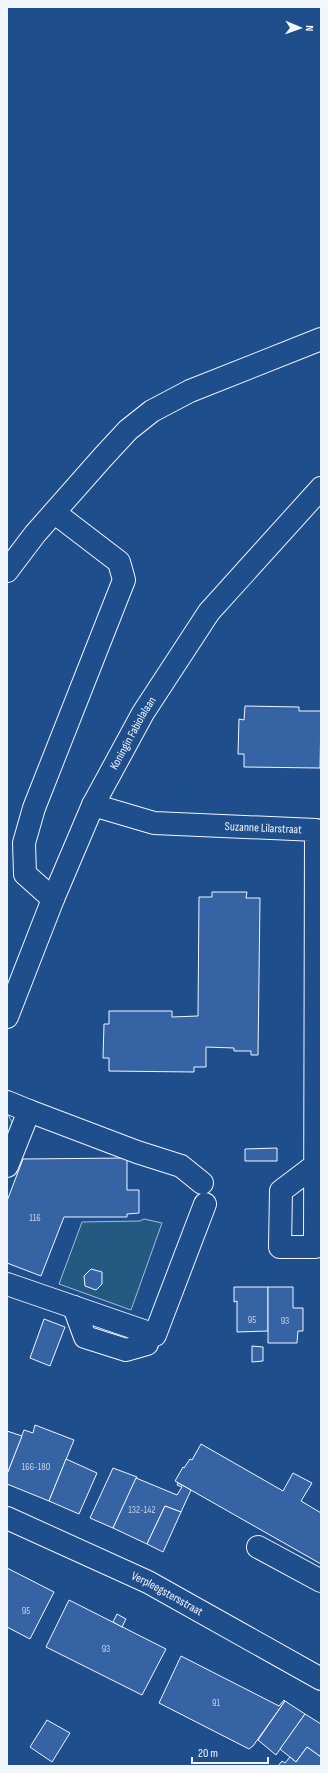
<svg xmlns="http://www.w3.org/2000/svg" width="328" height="1773" font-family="'Sofia Sans Condensed',sans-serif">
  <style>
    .green { fill: #245a82; stroke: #a8bbd7 }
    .building { fill: #3563a3; stroke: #f2f6ff }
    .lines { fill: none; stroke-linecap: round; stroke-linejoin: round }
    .minor-casing { stroke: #f2f6ff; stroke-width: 24 }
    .minor { stroke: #1f4e8c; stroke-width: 22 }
    .labels { text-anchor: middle; stroke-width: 3; stroke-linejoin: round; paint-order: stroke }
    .number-label { font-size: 10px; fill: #c3d1e8 }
    .street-label { font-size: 12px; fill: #f2f6ff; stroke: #1f4e8c }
  </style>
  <rect width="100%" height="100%" fill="#1f4e8c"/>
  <g class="green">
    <path d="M 7,1113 L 13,1124 L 7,1139 Z"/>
    <path d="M 144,1219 L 162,1223 L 131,1310 L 59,1284 L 82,1222 L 140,1221 Z"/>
  </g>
  <g class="building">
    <path d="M 245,706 L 299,707 L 299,711 L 321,711 L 320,768 L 244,767 L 244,754 L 238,754 L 239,719 L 244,720 Z"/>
    <path d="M 212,892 L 247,892 L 246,898 L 260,898 L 258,1055 L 251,1055 L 251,1051 L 234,1051 L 234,1048 L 206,1047 L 206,1067 L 194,1067 L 194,1072 L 109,1071 L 109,1058 L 103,1058 L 104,1024 L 109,1024 L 109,1011 L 172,1011 L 172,1017 L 198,1016 L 199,897 L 212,897 Z"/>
    <path d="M 277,1148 L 277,1161 L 245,1161 L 245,1149 Z"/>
    <path d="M 127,1158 L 127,1190 L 139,1190 L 139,1213 L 127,1214 L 127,1217 L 64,1217 L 41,1276 L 7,1263 L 7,1201 L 23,1159 Z"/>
    <path d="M 91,1269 L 102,1272 L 102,1284 L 96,1290 L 85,1286 L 84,1276 Z"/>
    <path d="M 234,1287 L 268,1287 L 268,1331 L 237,1332 L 237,1301 L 234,1302 Z"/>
    <path d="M 268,1287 L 293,1287 L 293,1308 L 303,1308 L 303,1331 L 298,1331 L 297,1343 L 268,1343 Z"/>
    <path d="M 44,1319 L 65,1327 L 50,1366 L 30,1358 Z"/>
    <path d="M 252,1346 L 263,1347 L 263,1361 L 252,1362 Z"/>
    <path d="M 35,1425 L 74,1440 L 49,1501 L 7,1484 L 7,1474 L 24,1430 L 33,1433 Z"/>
    <path d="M 7,1431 L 22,1436 L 7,1474 Z"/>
    <path d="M 201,1444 L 283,1491 L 293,1473 L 312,1483 L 301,1501 L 321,1513 L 321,1564 L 175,1481 L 183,1467 L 184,1468 L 190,1459 L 192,1460 Z"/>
    <path d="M 66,1459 L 97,1473 L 79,1514 L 49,1501 Z"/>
    <path d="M 113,1468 L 137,1477 L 113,1528 L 90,1518 Z"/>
    <path d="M 136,1478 L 177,1495 L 182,1487 L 177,1485 L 178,1483 L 191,1490 L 181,1512 L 165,1506 L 147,1544 L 113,1528 Z"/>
    <path d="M 165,1506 L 181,1512 L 163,1552 L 147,1544 Z"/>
    <path d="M 7,1568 L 54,1592 L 30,1639 L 7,1627 Z"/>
    <path d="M 69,1600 L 166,1649 L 142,1695 L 46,1647 Z"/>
    <path d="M 117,1614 L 126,1619 L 122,1627 L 113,1622 Z"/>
    <path d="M 181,1656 L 279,1706 L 284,1700 L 285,1701 L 253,1746 L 249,1749 L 159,1703 Z"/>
    <path d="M 285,1701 L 305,1714 L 276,1755 L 258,1740 Z"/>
    <path d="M 305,1714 L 321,1724 L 321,1757 L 307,1747 L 296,1762 L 280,1749 Z"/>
    <path d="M 47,1720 L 70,1733 L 52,1762 L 30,1747 Z"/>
    <path d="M 307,1747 L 321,1757 L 321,1766 L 278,1766 L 282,1761 L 285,1763 L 290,1757 L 296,1762 Z"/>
  </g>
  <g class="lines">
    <g class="minor-casing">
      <g id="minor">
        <path d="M 7,571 L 35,534 L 103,457 L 128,430 L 152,411 L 190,391 L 321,339"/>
        <path id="s1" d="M 93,805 L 154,823 L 316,830 L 315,1247 L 280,1247 L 281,1191 L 314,1166"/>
        <path d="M 53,899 L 25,874 L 24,843 L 34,808 L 124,580 L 119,562 L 55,513"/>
        <path id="s2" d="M 7,1017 L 53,899 L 93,805 L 143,713 L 209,612 L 321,488"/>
        <path d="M 7,1102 L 29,1111 L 7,1166"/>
        <path d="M 29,1111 L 137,1152 L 181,1166 L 202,1183"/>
        <path d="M 7,1284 L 155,1335 L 205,1204"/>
        <path d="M 74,1307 L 85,1337 L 126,1350 L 147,1344"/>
        <path id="s3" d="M 7,1518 L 148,1582 L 321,1679"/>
        <path d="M 258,1547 L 321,1581"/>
      </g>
    </g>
    <use href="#minor" class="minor"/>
  </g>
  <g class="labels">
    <g class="number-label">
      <text x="35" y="1221">116</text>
      <text x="252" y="1323">95</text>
      <text x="285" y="1324">93</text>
      <text x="36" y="1470">166-180</text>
      <text x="142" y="1513">132-142</text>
      <text x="26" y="1614">95</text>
      <text x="106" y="1652">93</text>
      <text x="216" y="1706">91</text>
    </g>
    <g class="street-label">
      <text dy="4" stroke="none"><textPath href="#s2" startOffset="311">Koningin Fabiolalaan</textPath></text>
      <text dy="4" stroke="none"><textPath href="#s1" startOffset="173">Suzanne Lilarstraat</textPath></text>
      <text dy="4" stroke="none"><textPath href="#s3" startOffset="177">Verpleegstersstraat</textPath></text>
    </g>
  </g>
  <rect width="328" height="1773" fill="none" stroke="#f2f6ff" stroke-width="16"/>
  <g transform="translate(300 28) rotate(92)" stroke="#1f4e8c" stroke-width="3" paint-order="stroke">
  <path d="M0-3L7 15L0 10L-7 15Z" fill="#f2f6ff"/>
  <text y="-6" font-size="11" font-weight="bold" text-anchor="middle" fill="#f2f6ff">N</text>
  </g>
  <path d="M192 1757v6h76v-6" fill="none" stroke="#f2f6ff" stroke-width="2"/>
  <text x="198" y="1757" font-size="12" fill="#f2f6ff" stroke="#1f4e8c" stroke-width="3" paint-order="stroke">20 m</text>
</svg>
